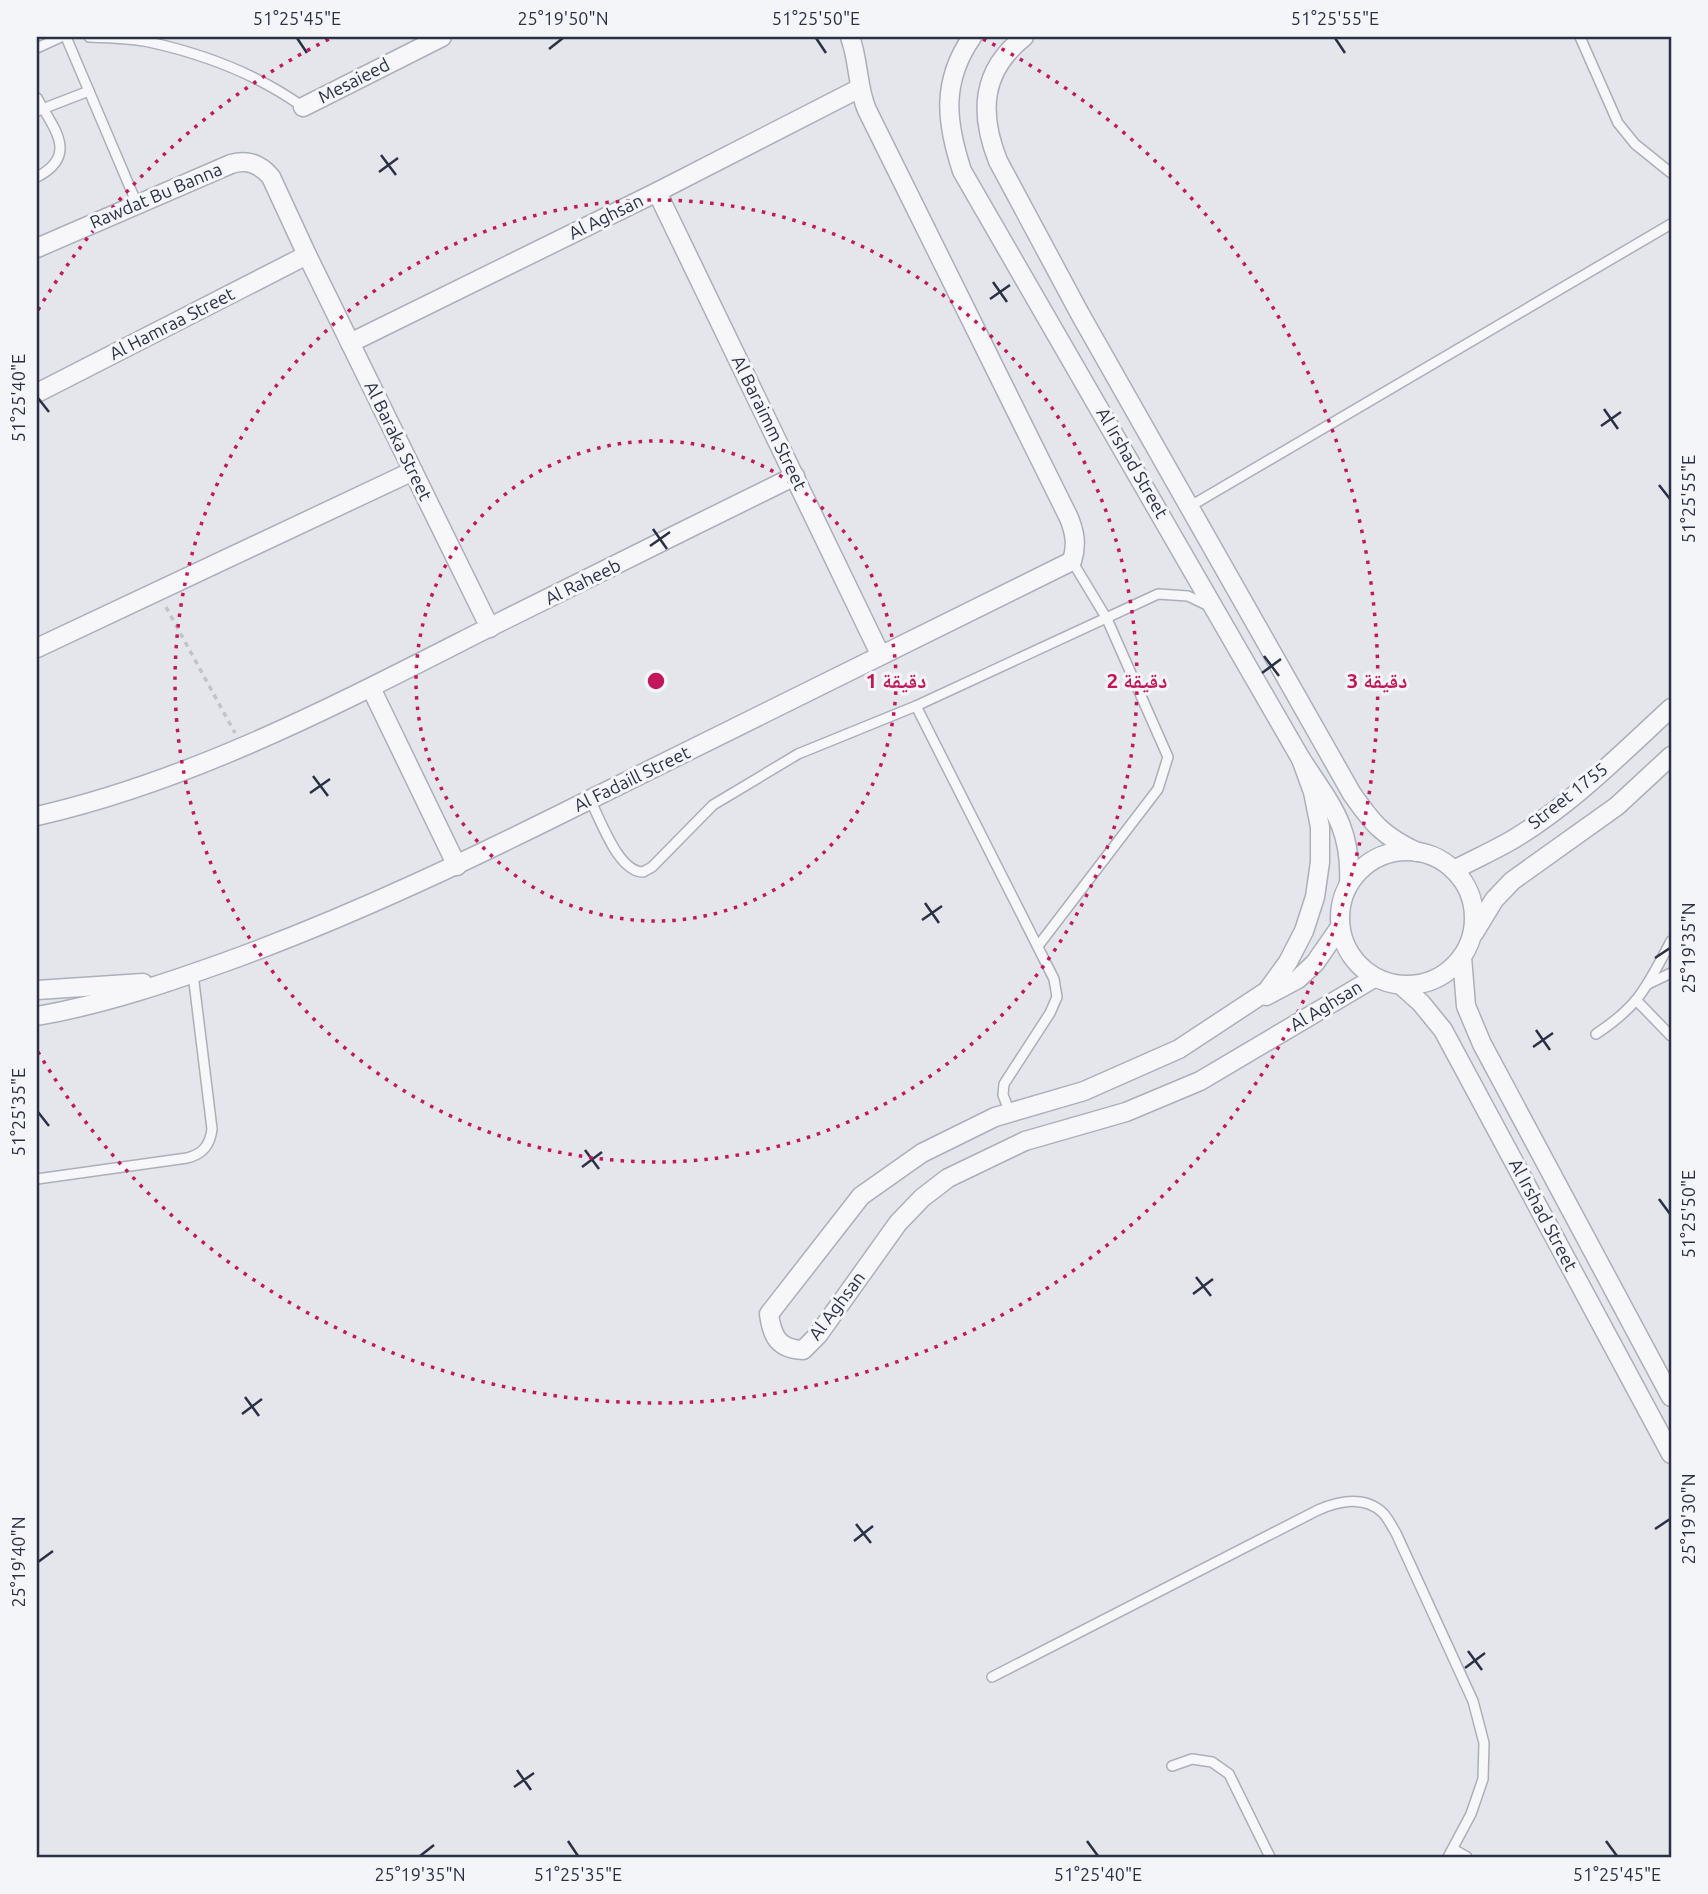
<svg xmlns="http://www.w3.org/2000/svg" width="1708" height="1894" font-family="Ubuntu,'Noto Naskh Arabic',sans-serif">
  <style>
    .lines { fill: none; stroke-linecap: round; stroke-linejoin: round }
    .service-casing { stroke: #acafba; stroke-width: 12 }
    .minor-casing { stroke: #acafba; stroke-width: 21 }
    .path { stroke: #c2c3cb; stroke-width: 3.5; stroke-dasharray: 5 5; stroke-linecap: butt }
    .service { stroke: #f7f7fa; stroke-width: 9 }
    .minor { stroke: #f7f7fa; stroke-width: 18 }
    .ticks { fill: none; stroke: #2b3045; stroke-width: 2.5 }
    .ring { fill: none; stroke: #c2185b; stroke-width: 3.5; stroke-dasharray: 3.5 7 }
    .labels { text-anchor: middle; stroke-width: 6; stroke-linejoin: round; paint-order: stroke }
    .street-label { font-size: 18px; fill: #2b3045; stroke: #f4f5f9 }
    .centre { fill: #c2185b; stroke: #f4f5f9; stroke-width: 3.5 }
    .ring-label { font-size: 21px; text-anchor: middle; font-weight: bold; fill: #c2185b; stroke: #f4f5f9; stroke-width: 6; stroke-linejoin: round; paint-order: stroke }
    .neatline { fill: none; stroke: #2b3045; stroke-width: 2.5 }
    .ticks-label { font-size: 18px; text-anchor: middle; fill: #2b3045 }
  </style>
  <rect width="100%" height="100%" fill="#e4e6ec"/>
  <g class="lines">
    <g class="service-casing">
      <g id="service">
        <path d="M 66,37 L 137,204"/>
        <path d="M 89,37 C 109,38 130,38 149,42 C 204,54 257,74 303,107"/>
        <path d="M 1580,37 L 1618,123 L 1635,144 L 1671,173"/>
        <path d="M 37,48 L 61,37"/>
        <path d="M 37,98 C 54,129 79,155 37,177"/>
        <path d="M 37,111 L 89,91"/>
        <path d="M 1189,507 L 1671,224"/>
        <path d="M 916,706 L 1054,979 L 1057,997 L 1050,1013 L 1004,1084 L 1003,1095 L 1010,1113"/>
        <path d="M 590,800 C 601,820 618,872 643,872 L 652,867 L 713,805 L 798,754 L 916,706 L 1158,594 L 1188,596 L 1211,607"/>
        <path d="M 1038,946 L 1158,789 L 1168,757 L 1107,619 L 1072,561"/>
        <path d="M 1648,984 L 1671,973"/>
        <path d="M 1637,1001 L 1671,1036"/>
        <path d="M 1596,1034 C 1640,1005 1647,986 1671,941"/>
        <path d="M 37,1179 L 187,1158 C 203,1154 210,1145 212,1129 L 193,974"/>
        <path d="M 992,1677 L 1318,1510 C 1339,1501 1364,1495 1383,1513 C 1388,1518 1392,1527 1396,1533 L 1473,1701 L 1484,1743 L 1483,1779 L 1471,1814 L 1448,1857"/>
        <path d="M 1172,1766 L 1192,1759 L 1212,1762 L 1229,1774 L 1270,1857"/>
        <path d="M 1453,1849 L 1467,1857"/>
      </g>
    </g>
    <g class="minor-casing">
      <g id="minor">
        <path d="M 972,37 C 941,82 946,122 962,171 L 1301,759 C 1331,805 1352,827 1349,884"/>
        <path d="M 1024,37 C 981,71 979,113 998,161 L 1080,314 L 1352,794 C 1373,824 1383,836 1417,852"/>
        <path d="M 303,107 L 442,37"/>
        <path d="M 657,192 L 880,654"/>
        <path d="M 37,248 L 231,164 C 248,159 260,164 271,177 L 307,255 L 490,628"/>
        <path d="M 350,343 L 657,192 L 860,88"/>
        <path d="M 37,393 L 307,255"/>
        <path d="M 37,648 L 413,471"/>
        <path d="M 371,688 L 457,866"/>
        <path d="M 1301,759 L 1313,792 L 1320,827 L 1320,862 L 1315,897 L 1304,931 L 1288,962 L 1267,991 L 1179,1049 L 1084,1091 L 995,1117 L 922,1153 L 861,1196 L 769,1314 C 772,1336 778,1349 803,1350 L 818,1335 L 898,1223 L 922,1198 L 948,1178 L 1025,1141 L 1126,1112 L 1200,1081 L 1374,978"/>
        <path d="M 37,816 C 195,780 342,702 486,629 C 589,577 692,527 795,476"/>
        <circle cx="1407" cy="918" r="67"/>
        <path d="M 1454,870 C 1473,860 1493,851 1512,840 C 1571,805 1621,754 1671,708"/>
        <path d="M 1474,933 L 1494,900 L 1512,881 L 1617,806 L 1671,756"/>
        <path d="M 1462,957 L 1466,1006 L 1482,1044 L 1671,1397"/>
        <path d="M 1402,986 L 1421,1003 L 1443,1030 L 1671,1454"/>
        <path d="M 37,990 L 143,983"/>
        <path d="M 1266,996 L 1298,979 L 1315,963 L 1340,927"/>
        <path d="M 37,1016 C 106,1004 173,981 239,957 C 358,913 473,858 587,801 C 748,721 909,640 1072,561 C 1077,545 1075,533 1069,518 L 867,110 C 857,87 859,61 850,37"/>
      </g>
    </g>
    <path class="path" d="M 166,607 L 235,733"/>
    <use href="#service" class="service"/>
    <use href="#minor" class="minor"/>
  </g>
  <path class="ticks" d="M 297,38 L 307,53M 816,38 L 826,53M 1335,38 L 1345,53M 549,49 L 563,38M 381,155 L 396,175M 379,172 L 398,158M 993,282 L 1007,302M 990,299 L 1010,285M 38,398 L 49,412M 1604,409 L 1618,429M 1601,426 L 1621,412M 1659,485 L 1670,499M 653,529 L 667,549M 650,546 L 670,532M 1264,656 L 1279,676M 1262,673 L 1281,659M 313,776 L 328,796M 310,793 L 330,779M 925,903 L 939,923M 922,920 L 942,906M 1655,958 L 1670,948M 1536,1030 L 1550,1050M 1533,1047 L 1553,1033M 38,1112 L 49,1126M 585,1150 L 599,1169M 582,1167 L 602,1152M 1659,1199 L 1670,1214M 1196,1277 L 1211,1296M 1193,1294 L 1213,1279M 245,1397 L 259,1416M 242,1414 L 262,1399M 856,1524 L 871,1543M 1655,1529 L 1670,1519M 854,1541 L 873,1526M 38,1562 L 53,1551M 1468,1651 L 1482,1670M 1465,1668 L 1485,1653M 517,1770 L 531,1790M 514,1787 L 534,1773M 568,1841 L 578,1856M 1087,1841 L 1098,1856M 1606,1841 L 1617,1856M 420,1856 L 434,1845"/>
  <g class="ring">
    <circle cx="656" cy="681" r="240"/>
    <circle cx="656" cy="681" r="481"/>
    <path d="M38 310A721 721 0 0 1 329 39M983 39A721 721 0 1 1 38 1052"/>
  </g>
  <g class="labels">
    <g class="street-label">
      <text transform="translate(354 81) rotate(-27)" y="6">Mesaieed</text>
      <text transform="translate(156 196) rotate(-23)" y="6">Rawdat Bu Banna</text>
      <text transform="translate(606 217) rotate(-26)" y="6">Al Aghsan</text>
      <text transform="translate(172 324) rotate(-27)" y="6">Al Hamraa Street</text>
      <text transform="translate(769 423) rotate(64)" y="6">Al Baraimm Street</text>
      <text transform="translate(398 441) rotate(64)" y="6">Al Baraka Street</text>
      <text transform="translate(1132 463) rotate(60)" y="6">Al Irshad Street</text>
      <text transform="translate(583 582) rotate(-26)" y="6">Al Raheeb</text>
      <text transform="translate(632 779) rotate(-26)" y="6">Al Fadaill Street</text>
      <text transform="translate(1568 796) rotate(-38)" y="6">Street 1755</text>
      <text transform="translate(1326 1006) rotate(-31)" y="6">Al Aghsan</text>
      <text transform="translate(1543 1215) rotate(62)" y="6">Al Irshad Street</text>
      <text transform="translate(837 1306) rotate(-53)" y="6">Al Aghsan</text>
    </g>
  </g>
  <circle cx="656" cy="681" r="10" class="centre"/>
  <g class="ring-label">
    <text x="896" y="688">1 دقيقة</text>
    <text x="1137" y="688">2 دقيقة</text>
    <text x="1377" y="688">3 دقيقة</text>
  </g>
  <rect width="1708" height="1894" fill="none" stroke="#f4f5f9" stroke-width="77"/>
  <rect x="38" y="38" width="1632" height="1818" class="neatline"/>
  <g class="ticks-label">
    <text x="297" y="25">51°25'45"E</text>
    <text x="563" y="25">25°19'50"N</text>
    <text x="816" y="25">51°25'50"E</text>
    <text x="1335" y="25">51°25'55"E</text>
    <text transform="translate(19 398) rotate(-90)" y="6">51°25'40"E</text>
    <text transform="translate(1689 499) rotate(-90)" y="6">51°25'55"E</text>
    <text transform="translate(1689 948) rotate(-90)" y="6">25°19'35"N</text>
    <text transform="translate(19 1112) rotate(-90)" y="6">51°25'35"E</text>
    <text transform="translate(1689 1214) rotate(-90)" y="6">51°25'50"E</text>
    <text transform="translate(1689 1519) rotate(-90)" y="6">25°19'30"N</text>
    <text transform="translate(19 1562) rotate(-90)" y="6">25°19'40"N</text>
    <text x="420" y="1881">25°19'35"N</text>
    <text x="578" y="1881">51°25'35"E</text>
    <text x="1098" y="1881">51°25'40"E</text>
    <text x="1617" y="1881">51°25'45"E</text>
  </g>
</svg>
